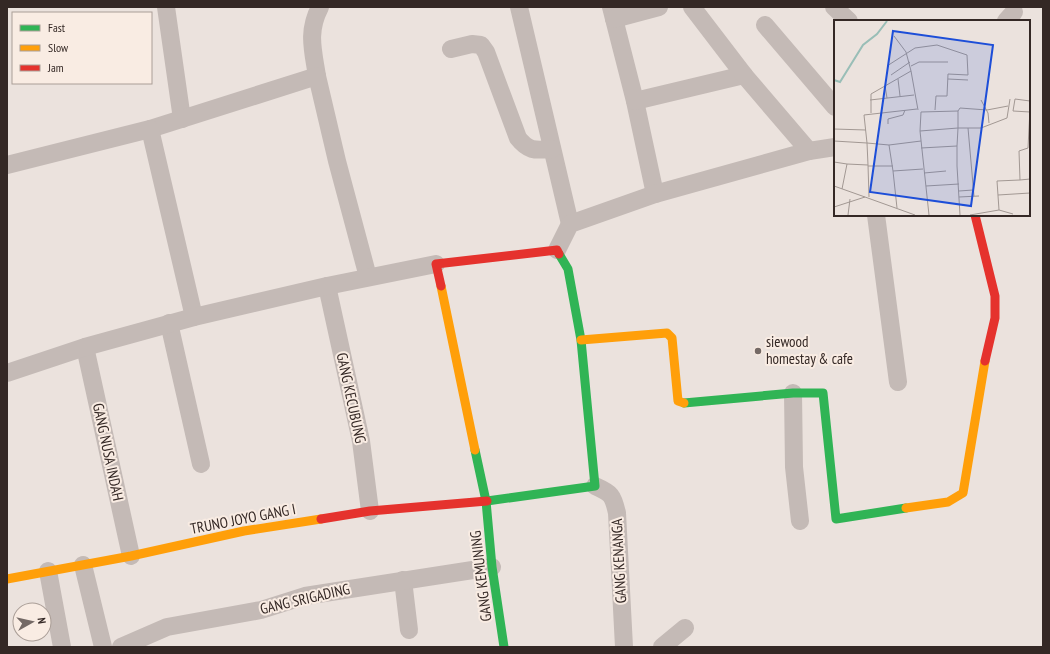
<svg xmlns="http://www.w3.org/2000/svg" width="1050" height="654" font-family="'PT Sans Narrow',sans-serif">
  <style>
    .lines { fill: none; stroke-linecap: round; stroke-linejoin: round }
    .street { stroke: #c4bab6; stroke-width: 18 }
    .fast { stroke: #30b455; stroke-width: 9 }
    .slow { stroke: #ff9f0a; stroke-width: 9 }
    .jam { stroke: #e5322d; stroke-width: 9 }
    .poi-dot { fill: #746965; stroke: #f9ece3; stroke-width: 1.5 }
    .labels { text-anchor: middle; stroke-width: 4; stroke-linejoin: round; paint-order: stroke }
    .poi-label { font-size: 15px; fill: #342825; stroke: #f9ece3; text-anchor: start }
    .street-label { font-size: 15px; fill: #342825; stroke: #f9ece3 }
    .inset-river { fill: none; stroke: #99beb7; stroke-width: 2 }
    .inset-road { fill: none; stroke: #a29893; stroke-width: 1 }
    .view { fill: #1d4ed8; fill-opacity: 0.15; stroke: #1d4ed8; stroke-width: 2 }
    .inset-edge { fill: none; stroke: #342825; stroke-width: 2 }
  </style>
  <rect width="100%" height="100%" fill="#ebe2dd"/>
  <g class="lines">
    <g class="street">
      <path d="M 166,7 L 182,119"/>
      <path d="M 519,7 L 570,224"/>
      <path d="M 611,7 L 635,101 L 655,194"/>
      <path d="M 834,7 L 849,21"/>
      <path d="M 614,19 L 659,7"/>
      <path d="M 1006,21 L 1014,12"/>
      <path d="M 765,25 L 835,107"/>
      <path d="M 451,49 L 472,44 L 481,45 L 486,52 L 518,138 C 529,152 536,150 552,149"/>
      <path d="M 317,76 C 313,50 307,32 320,7"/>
      <path d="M 635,101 L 744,75"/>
      <path d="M 150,129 L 317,76 L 337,161 L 368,277"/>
      <path d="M 809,151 L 835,147"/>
      <path d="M 7,165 L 150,129 L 194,317"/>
      <path d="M 876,215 L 898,382"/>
      <path d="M 557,250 L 570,224 L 655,194 L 809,151 L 744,75 L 692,7"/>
      <path d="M 327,286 L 361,441 L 370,511"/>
      <path d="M 169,323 L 201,464"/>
      <path d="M 85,347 L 131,556"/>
      <path d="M 7,373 L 85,347 L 194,317 L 327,286 L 436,264"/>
      <path d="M 793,393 L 794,467 L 800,521"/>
      <path d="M 595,486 C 611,493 613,495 617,513 L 624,647"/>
      <path d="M 83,565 L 103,647"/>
      <path d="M 48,571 L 62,647"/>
      <path d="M 403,580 L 409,630"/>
      <path d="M 121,647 L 167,627 L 261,610 L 305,596 L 492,567"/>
      <path d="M 662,647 L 685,628"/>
    </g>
    <g class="fast">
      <path d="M 684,403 L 793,393 L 823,393 L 836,519 L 906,508"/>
      <path d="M 475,450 L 486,501 L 492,567 L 504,647"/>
      <path d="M 487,501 L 595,486 L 581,340 L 568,269 L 559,254"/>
    </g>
    <g class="slow">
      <path d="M 441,286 L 475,450"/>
      <path d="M 581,340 L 667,333 L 672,338 L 678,401 L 684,403"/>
      <path d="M 906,508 L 948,502 L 963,493 L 985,361"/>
      <path d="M 7,579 L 131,556 L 244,531 L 321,519"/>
    </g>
    <g class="jam">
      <path d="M 975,215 L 995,296 L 995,318 L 985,361"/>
      <path d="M 441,286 L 436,264 L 557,250 L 559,254"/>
      <path d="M 321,519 L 370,511 L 487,501"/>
    </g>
  </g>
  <circle class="poi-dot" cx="758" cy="351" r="4"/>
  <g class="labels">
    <g class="poi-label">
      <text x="766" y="347">siewood<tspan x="766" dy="17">homestay &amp; cafe</tspan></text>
    </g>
    <g class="street-label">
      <text transform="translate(351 398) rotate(78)" y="5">GANG KECUBUNG</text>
      <text transform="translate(108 452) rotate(78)" y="5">GANG NUSA INDAH</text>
      <text transform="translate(243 519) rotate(-11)" y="5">TRUNO JOYO GANG I</text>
      <text transform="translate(619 561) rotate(-93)" y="5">GANG KENANGA</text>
      <text transform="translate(481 576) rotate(-97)" y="5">GANG KEMUNING</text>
      <text transform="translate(305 599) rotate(-13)" y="5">GANG SRIGADING</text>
    </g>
  </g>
  <g transform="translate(834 20)">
    <rect width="196" height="196" fill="#ebe2dd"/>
    <path class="inset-river" d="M 0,60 L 6,62 L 29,25 L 43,14 L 53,1"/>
    <path class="inset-road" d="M 60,16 L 72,32 L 77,51M 53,46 L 81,28 L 103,25 L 133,35 L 134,55 L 114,54 L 113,76 L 102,76 L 101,90M 77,46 L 85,42 L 114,42M 57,55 L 76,42M 64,59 L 66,76M 114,59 L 134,60M 51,66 L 53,78M 36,80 L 80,75M 147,80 L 154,93 L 155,103M 196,81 L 181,79 L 179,91 L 196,92M 196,89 L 194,128 L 185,131 L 186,160 L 196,159M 124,91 L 126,88 L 153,90 L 174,86M 37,93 L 37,74 L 77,51 L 84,90M 54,104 L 54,99 L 69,95 L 71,90M 134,108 L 140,176M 0,109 L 32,110M 86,111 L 95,195M 0,121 L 33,123 L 30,95 L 83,89M 87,128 L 123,126M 0,142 L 13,144M 34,145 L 35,177M 34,146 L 59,146M 59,151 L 55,125 L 87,121M 90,153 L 112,151M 0,166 L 31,177M 92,166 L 125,164M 8,169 L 13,144 L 34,145 L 33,123 L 55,125M 125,171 L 139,170M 164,175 L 196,173M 125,177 L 145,176M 0,187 L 31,177 L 81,195M 63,188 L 59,151 L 89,149M 165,190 L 179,194M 14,195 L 16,179M 126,195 L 123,146 L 123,126 L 124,108 L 124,91 L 87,92 L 86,111 L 124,108 L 147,108 L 173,98 L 176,79M 136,195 L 165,190 L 163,161 L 186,160"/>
    <path class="view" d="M 59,11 L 159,25 L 137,186 L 36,172 Z"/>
    <rect width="196" height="196" class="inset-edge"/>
  </g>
  <rect width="1050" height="654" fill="none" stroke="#342825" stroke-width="16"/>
  <rect x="12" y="12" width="140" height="72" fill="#f9ece3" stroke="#aa9e97"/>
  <rect x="20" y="25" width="20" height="6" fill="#30b455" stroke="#aa9e97"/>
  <text x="48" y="32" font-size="12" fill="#342825">Fast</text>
  <rect x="20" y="45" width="20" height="6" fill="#ff9f0a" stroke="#aa9e97"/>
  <text x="48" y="52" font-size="12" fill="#342825">Slow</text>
  <rect x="20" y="65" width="20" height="6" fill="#e5322d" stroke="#aa9e97"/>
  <text x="48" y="72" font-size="12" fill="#342825">Jam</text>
  <g transform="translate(32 622) rotate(82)"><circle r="19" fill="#f9ece3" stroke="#aa9e97"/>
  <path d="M0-3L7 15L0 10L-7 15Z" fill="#746965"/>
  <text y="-6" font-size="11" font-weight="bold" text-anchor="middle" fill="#342825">N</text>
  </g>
</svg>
